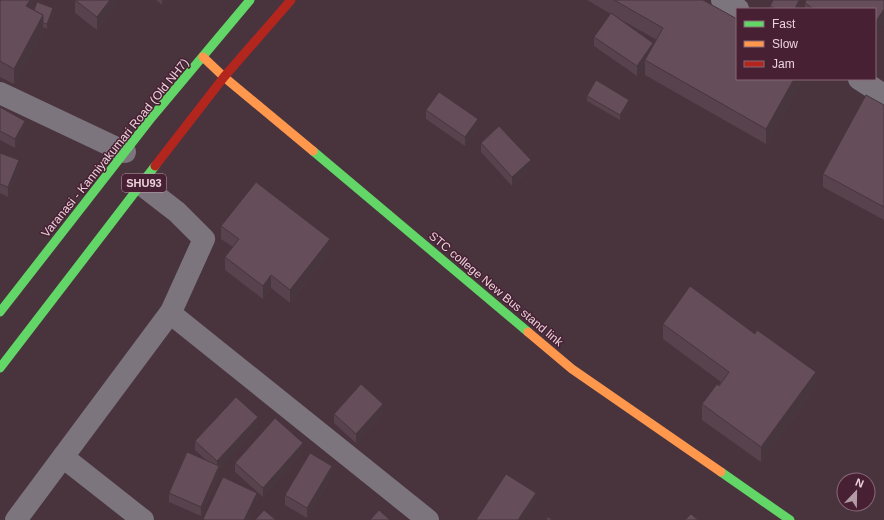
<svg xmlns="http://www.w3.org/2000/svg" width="884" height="520" font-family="Arial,sans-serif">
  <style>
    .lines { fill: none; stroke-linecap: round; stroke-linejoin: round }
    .street { stroke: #7c757e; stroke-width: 22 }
    .fast { stroke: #63d668; stroke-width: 9 }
    .slow { stroke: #ff974d; stroke-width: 9 }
    .jam { stroke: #b3261e; stroke-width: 9 }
    .wall { fill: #57424d; fill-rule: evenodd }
    .shaded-wall { fill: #47363e }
    .building { fill: #654d59; stroke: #47363e }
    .labels { text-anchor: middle; stroke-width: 3; stroke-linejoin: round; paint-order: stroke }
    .shield { fill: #472133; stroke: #ba9da9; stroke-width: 1 }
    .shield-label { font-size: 11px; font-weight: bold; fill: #ecd2dc }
    .street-label { font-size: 12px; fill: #ecd2dc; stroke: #472133 }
  </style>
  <rect width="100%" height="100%" fill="#49343e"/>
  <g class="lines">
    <g class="street">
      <path d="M 722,0 L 738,9"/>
      <path d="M 859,79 L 884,95"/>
      <path d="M 0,93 L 125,152"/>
      <path d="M 142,185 L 177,212 L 204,239 L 170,314"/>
      <path d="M 63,457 L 143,520"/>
      <path d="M 16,520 L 170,313 L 428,520"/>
    </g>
    <g class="fast">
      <path d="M 313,151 L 528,332"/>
      <path d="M 0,312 L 152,117 L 250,0"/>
      <path d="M 0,368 L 155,166"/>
      <path d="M 721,472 L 790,520"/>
    </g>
    <g class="slow">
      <path d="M 203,57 L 224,77 L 313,151"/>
      <path d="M 528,332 L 572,369 L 721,472"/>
    </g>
    <path class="jam" d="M 155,166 L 224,77 L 291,0"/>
  </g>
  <g class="wall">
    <path d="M 0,0 L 34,0 L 34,8 L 33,10 L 53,13 L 47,29 L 43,27 L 43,31 L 14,84 L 0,77 Z"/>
    <path d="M 75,0 L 120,0 L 97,30 L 75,13 Z"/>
    <path d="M 156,0 L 166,0 L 162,5 Z"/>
    <path d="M 587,0 L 703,0 L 737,79 L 803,79 L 766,144 L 645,75 L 645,64 L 637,76 L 594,46 L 594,37 L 611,14 ZM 618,18 L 657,40 L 653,46 Z"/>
    <path d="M 800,0 L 800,3 L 797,9 L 770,9 L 770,6 Z"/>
    <path d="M 884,0 L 884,24 L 875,38 L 875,9 L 805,9 L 805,3 Z"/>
    <path d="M 587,96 L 629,104 L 620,120 L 587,101 Z"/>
    <path d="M 884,105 L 884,220 L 823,187 L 823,174 Z"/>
    <path d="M 0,107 L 25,130 L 15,148 L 0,140 Z"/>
    <path d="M 426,110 L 478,128 L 465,146 L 426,119 Z"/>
    <path d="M 481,143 L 531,169 L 512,186 L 481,152 Z"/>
    <path d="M 0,153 L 19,170 L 8,197 L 0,193 Z"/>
    <path d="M 221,226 L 330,252 L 290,303 L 271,288 L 263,299 L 225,270 L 225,257 L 233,247 L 221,239 Z"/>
    <path d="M 663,324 L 816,387 L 761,462 L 702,420 L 702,404 L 721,382 L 663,339 Z"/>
    <path d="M 383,413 L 356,443 L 334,423 L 334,414 Z"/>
    <path d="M 258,427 L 219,468 L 219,475 L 201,516 L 169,502 L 169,493 L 206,460 L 195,450 L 195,441 Z"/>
    <path d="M 303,452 L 263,497 L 235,472 L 235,463 Z"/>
    <path d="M 332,476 L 307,518 L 285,505 L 285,495 Z"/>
  </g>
  <g class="shaded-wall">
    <path d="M 30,0 L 34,0 L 34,8 L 26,22 L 26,6 Z"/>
    <path d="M 110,0 L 120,0 L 97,30 L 97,17 Z"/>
    <path d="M 162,0 L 166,0 L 162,5 Z"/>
    <path d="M 799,0 L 800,0 L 800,3 L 797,9 L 795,9 Z"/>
    <path d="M 53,8 L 53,13 L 47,29 L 47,24 Z"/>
    <path d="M 884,9 L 884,24 L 875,38 L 875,23 Z"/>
    <path d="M 43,15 L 43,31 L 14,84 L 14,69 Z"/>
    <path d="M 653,43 L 653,52 L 645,60 L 645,64 L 637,76 L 637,66 Z"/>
    <path d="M 794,79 L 803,79 L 766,144 L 766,129 Z"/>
    <path d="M 629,100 L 629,104 L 620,120 L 620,115 Z"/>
    <path d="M 478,119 L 478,128 L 465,146 L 465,137 Z"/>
    <path d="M 25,121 L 25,130 L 15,148 L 15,139 Z"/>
    <path d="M 19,160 L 19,170 L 8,197 L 8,187 Z"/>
    <path d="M 531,160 L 531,169 L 512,186 L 512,177 Z"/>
    <path d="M 330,239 L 330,252 L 290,303 L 290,290 Z"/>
    <path d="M 271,275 L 271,288 L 263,299 L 263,286 Z"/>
    <path d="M 816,372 L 816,387 L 761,462 L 761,447 Z"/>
    <path d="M 383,404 L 383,413 L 356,443 L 356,434 Z"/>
    <path d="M 258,417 L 258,427 L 219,468 L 219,475 L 201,516 L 201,507 L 217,470 L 217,461 Z"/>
    <path d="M 303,443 L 303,452 L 263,497 L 263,488 Z"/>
    <path d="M 332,466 L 332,476 L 307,518 L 307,508 Z"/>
    <path d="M 257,493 L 257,502 L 248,520 L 244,520 Z"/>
    <path d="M 536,493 L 536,502 L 524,520 L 518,520 Z"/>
  </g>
  <g class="building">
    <path d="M 0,0 L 30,0 L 26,6 L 43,15 L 14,69 L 0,61 Z"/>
    <path d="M 75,0 L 110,0 L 97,17 Z"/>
    <path d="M 614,0 L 703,0 L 737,19 L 737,79 L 794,79 L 766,129 L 645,60 L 663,28 Z"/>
    <path d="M 773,0 L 799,0 L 795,9 L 776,9 L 770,6 Z"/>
    <path d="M 806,0 L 884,0 L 884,9 L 875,23 L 875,9 L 814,9 L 805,3 Z"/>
    <path d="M 37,2 L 53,8 L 47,24 L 43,23 L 43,15 L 34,10 Z"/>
    <path d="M 611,13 L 653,43 L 637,66 L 594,37 Z"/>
    <path d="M 596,80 L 629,100 L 620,115 L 587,96 Z"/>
    <path d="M 439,92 L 478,119 L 465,137 L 426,110 Z"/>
    <path d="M 866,95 L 884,105 L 884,207 L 823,174 Z"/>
    <path d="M 0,107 L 25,121 L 15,139 L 0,131 Z"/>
    <path d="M 499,126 L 531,160 L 512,177 L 481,143 Z"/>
    <path d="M 0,153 L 19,160 L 8,187 L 0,184 Z"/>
    <path d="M 256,182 L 330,239 L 290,290 L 271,275 L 263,286 L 225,257 L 239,239 L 221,226 Z"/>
    <path d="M 690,286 L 755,334 L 757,330 L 816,372 L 761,447 L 702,404 L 717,384 L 719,386 L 729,372 L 663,324 Z"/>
    <path d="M 361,384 L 383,404 L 356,434 L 334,414 Z"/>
    <path d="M 236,397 L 258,417 L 217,461 L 195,441 Z"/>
    <path d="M 275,418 L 303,443 L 263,488 L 235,463 Z"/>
    <path d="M 187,452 L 219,466 L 201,507 L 169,493 Z"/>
    <path d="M 310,453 L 332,466 L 307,508 L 285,495 Z"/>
    <path d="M 506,474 L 536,493 L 518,520 L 476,520 Z"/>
    <path d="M 223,477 L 257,493 L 244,520 L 205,520 L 203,519 Z"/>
    <path d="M 264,510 L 276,520 L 255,520 Z"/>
    <path d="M 379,510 L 390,520 L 370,520 Z"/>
    <path d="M 691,514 L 698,520 L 685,520 Z"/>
    <path d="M 548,517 L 553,520 L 546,520 Z"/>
  </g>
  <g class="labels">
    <rect class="shield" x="122" y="174" width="44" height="18" rx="3"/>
    <g class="shield-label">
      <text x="144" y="187">SHU93</text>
    </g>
    <g class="street-label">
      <text transform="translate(115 148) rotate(-51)" y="4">Varanasi - Kanniyakumari Road (Old NH7)</text>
      <text transform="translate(496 289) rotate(40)" y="4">STC college New Bus stand link</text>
    </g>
  </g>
  <rect x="736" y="8" width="140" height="72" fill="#472133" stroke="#896877"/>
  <rect x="744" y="21" width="20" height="6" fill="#63d668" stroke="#896877"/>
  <text x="772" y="28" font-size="12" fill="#ecd2dc">Fast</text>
  <rect x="744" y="41" width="20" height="6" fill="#ff974d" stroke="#896877"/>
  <text x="772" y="48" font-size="12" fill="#ecd2dc">Slow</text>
  <rect x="744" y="61" width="20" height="6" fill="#b3261e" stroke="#896877"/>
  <text x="772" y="68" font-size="12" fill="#ecd2dc">Jam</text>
  <g transform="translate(856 492) rotate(22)"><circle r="19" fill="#472133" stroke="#896877"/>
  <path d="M0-3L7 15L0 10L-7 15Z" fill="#b39ba5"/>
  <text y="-6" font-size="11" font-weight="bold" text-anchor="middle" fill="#ecd2dc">N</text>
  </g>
</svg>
